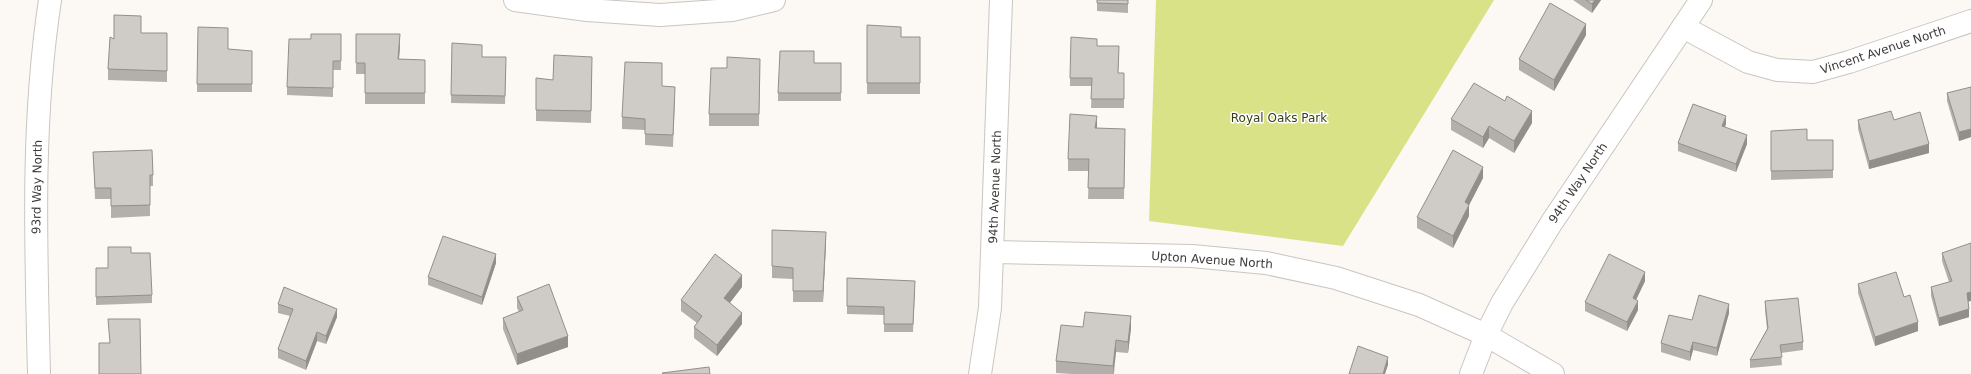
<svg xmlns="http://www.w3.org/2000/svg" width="1971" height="374" font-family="'DejaVu Sans',sans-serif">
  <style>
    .green { fill: #d9e286 }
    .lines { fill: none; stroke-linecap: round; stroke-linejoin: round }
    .minor-casing { stroke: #c9c6c1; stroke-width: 24 }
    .minor { stroke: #fff; stroke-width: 22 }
    .wall { fill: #b2afac }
    .shaded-wall { fill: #918f8c }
    .building { fill: #cfccc8; stroke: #918f8c }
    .labels { text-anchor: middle; stroke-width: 3; stroke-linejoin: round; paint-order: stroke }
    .street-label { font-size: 12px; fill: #3d3c3a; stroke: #fff }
    .park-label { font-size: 12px; fill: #393d16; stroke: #fff }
  </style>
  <rect width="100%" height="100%" fill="#fcf8f4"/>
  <path class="green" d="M 1156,0 L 1494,0 L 1343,246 L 1149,221 Z"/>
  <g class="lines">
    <g class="minor-casing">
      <g id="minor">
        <path d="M 515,0 L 587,10 L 660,15 L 732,10 L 774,0"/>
        <path d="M 1683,27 L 1748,62 L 1777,70 L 1813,72 L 1849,62 L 1971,21"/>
        <path d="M 993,252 L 1192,256 L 1266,263 L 1336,278 L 1419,305 L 1486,335 L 1553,374"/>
        <path d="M 39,374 C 36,249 31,124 50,0"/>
        <path d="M 980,374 L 990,308 L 1001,0"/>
        <path d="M 1471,374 L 1486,335 L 1502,303 L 1552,222 L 1701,0"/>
      </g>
    </g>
    <use href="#minor" class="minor"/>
  </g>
  <g class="wall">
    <path d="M 1097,0 L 1128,0 L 1128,13 L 1097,11 Z"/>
    <path d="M 1573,0 L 1601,0 L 1592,13 Z"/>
    <path d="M 867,25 L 901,37 L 920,37 L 920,94 L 867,94 Z"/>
    <path d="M 141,33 L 167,33 L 167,82 L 108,80 L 108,69 L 114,39 Z"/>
    <path d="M 341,34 L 341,70 L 333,70 L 333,97 L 287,95 L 287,87 L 311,39 Z"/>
    <path d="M 356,34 L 400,46 L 399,59 L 425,60 L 425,104 L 365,104 L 365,74 L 356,74 Z"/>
    <path d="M 1586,35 L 1554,91 L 1519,70 L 1519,59 Z"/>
    <path d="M 452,43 L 482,57 L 506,65 L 505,104 L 451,103 Z"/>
    <path d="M 1097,46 L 1119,55 L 1118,73 L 1124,73 L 1124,108 L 1091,108 L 1092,86 L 1070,86 L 1070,78 Z"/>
    <path d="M 228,49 L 252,51 L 252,92 L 197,92 L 197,84 Z"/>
    <path d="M 760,59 L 759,126 L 709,126 L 709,114 L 727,68 Z"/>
    <path d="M 814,63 L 841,63 L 841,101 L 778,101 L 778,93 Z"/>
    <path d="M 592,68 L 591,123 L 536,121 L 536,78 L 553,80 Z"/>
    <path d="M 662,86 L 675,99 L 673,147 L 645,145 L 645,130 L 622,129 L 622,117 Z"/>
    <path d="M 1971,87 L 1971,137 L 1959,141 L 1947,101 L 1947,93 Z"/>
    <path d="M 1451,119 L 1532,123 L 1514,153 L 1489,138 L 1483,148 L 1451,130 Z"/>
    <path d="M 1858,120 L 1894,120 L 1929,153 L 1869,169 L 1858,129 Z"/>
    <path d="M 1726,124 L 1725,127 L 1747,144 L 1736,172 L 1678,151 L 1678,143 Z"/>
    <path d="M 1771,131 L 1807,140 L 1833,140 L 1833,178 L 1771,180 Z"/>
    <path d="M 1125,141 L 1124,199 L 1088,199 L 1089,171 L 1068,171 L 1068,159 Z"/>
    <path d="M 93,152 L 153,175 L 153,186 L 150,186 L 150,216 L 111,218 L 111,199 L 95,199 Z"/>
    <path d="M 1483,178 L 1469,205 L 1469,216 L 1453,248 L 1417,228 L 1417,217 Z"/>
    <path d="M 772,230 L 826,243 L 823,302 L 793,302 L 793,279 L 772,278 Z"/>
    <path d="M 131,253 L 152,295 L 152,303 L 96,305 L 96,268 L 108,268 Z"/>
    <path d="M 1942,253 L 1968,301 L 1969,317 L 1939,326 L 1931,296 L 1931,287 L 1949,282 L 1942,261 Z"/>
    <path d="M 496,263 L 482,305 L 428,285 L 428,277 Z"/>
    <path d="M 847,278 L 915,290 L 913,332 L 884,332 L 884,315 L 847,314 Z"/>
    <path d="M 1645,281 L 1636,300 L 1638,310 L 1627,331 L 1585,311 L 1585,302 Z"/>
    <path d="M 1858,284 L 1904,297 L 1918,331 L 1875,346 L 1858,293 Z"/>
    <path d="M 742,287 L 730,303 L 742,324 L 717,356 L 694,338 L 694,327 L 697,323 L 681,311 L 681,300 Z"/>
    <path d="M 517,297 L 568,347 L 517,365 L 503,329 L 503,318 L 519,312 L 517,308 Z"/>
    <path d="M 1765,301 L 1803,342 L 1803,350 L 1781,353 L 1782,365 L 1750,368 L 1750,360 L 1767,329 L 1765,310 Z"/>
    <path d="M 278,304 L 337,317 L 326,344 L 317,341 L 306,370 L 278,358 L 278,349 L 290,316 L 278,313 Z"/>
    <path d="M 1729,313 L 1717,356 L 1693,350 L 1690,361 L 1661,352 L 1661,343 L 1692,320 Z"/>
    <path d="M 1083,327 L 1131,328 L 1128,353 L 1116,352 L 1114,374 L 1072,374 L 1056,373 L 1056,361 Z"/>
  </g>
  <g class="shaded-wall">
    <path d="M 1595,0 L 1601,0 L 1592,13 L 1592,4 Z"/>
    <path d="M 1586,24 L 1586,35 L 1554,91 L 1554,80 Z"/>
    <path d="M 400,34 L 400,46 L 398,70 L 398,59 Z"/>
    <path d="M 1532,111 L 1532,123 L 1514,153 L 1514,141 Z"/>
    <path d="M 1097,116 L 1097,127 L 1095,139 L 1095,128 Z"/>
    <path d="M 1726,116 L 1726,124 L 1722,134 L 1722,126 Z"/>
    <path d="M 1489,126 L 1489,138 L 1483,148 L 1483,137 Z"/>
    <path d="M 1971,129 L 1971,137 L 1959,141 L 1959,132 Z"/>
    <path d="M 1747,135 L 1747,144 L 1736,172 L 1736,164 Z"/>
    <path d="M 1929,144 L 1929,153 L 1869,169 L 1869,161 Z"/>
    <path d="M 1483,167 L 1483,178 L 1465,213 L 1465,202 Z"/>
    <path d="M 1469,205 L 1469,216 L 1453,248 L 1453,236 Z"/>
    <path d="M 826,232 L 826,243 L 823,302 L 823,291 Z"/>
    <path d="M 496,254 L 496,263 L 482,305 L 482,297 Z"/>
    <path d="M 1645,272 L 1645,281 L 1633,306 L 1633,298 Z"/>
    <path d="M 742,275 L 742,287 L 724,310 L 724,298 Z"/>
    <path d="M 1971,292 L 1971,301 L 1967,302 L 1967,293 Z"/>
    <path d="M 1638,301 L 1638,310 L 1627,331 L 1627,322 Z"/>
    <path d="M 1729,304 L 1729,313 L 1717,356 L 1717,348 Z"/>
    <path d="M 337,309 L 337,317 L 326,344 L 326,336 Z"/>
    <path d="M 1969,309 L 1969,317 L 1939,326 L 1939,318 Z"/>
    <path d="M 742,313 L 742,324 L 717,356 L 717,345 Z"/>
    <path d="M 1131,316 L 1131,328 L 1128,353 L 1128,342 Z"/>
    <path d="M 1918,322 L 1918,331 L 1875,346 L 1875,337 Z"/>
    <path d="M 317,332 L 317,341 L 306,370 L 306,361 Z"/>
    <path d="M 568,336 L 568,347 L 517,365 L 517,354 Z"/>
    <path d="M 1116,340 L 1116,352 L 1113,374 L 1113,366 Z"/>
    <path d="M 1693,342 L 1693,350 L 1690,361 L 1690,352 Z"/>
    <path d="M 1388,357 L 1388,365 L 1385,374 L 1383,374 Z"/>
  </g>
  <g class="building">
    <path d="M 1097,0 L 1128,0 L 1128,4 L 1097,3 Z"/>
    <path d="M 1586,0 L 1595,0 L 1592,4 Z"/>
    <path d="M 1550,3 L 1586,24 L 1554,80 L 1519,59 Z"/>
    <path d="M 114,15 L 141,16 L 141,33 L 167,33 L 167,71 L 108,69 L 110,37 L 114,39 Z"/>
    <path d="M 867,25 L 901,27 L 901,37 L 920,37 L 920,83 L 867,83 Z"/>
    <path d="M 198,27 L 228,28 L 228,49 L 252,51 L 252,84 L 197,84 Z"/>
    <path d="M 311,34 L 341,34 L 341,61 L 333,61 L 333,88 L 287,87 L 289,39 L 311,39 Z"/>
    <path d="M 356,34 L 400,34 L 398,59 L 425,60 L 425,93 L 365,93 L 365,63 L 356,63 Z"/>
    <path d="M 1071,37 L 1097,39 L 1097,46 L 1119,46 L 1118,73 L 1124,73 L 1124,99 L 1091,99 L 1092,78 L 1070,78 Z"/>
    <path d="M 452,43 L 482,45 L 482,57 L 506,57 L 505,96 L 451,95 Z"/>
    <path d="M 780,51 L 814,51 L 814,63 L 841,63 L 841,93 L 778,93 Z"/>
    <path d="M 554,55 L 592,57 L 591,111 L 536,110 L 536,78 L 553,80 Z"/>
    <path d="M 727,57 L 760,59 L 759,114 L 709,114 L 711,68 L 727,68 Z"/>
    <path d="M 625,62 L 662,63 L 662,86 L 675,87 L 673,135 L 645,134 L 645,119 L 622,117 Z"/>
    <path d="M 1474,83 L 1505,101 L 1507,96 L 1532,111 L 1514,141 L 1489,126 L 1483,137 L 1451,119 Z"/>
    <path d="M 1971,87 L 1971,129 L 1959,132 L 1947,93 Z"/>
    <path d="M 1693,104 L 1726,116 L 1722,126 L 1747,135 L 1736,164 L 1678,143 Z"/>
    <path d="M 1891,111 L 1894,120 L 1920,112 L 1929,144 L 1869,161 L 1858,120 Z"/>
    <path d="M 1070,114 L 1097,116 L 1095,128 L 1125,129 L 1124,188 L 1088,188 L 1089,159 L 1068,159 Z"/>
    <path d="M 1807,129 L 1807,140 L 1833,140 L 1833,170 L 1771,171 L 1771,131 Z"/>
    <path d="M 152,150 L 153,175 L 150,175 L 150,205 L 111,206 L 111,188 L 95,188 L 93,152 Z"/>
    <path d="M 1453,150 L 1483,167 L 1465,202 L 1469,205 L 1453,236 L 1417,217 Z"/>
    <path d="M 772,230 L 826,232 L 823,291 L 793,291 L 793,268 L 772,266 Z"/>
    <path d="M 443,236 L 496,254 L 482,297 L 428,277 Z"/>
    <path d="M 1971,243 L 1971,292 L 1967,293 L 1969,309 L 1939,318 L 1931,287 L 1952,281 L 1942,253 Z"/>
    <path d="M 108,247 L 131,247 L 131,253 L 150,253 L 152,295 L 96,297 L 96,268 L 108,268 Z"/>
    <path d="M 715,254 L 742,275 L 724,298 L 742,313 L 717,345 L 694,327 L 702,316 L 681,300 Z"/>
    <path d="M 1609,254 L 1645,272 L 1633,298 L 1638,301 L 1627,322 L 1585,302 Z"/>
    <path d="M 1896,272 L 1904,297 L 1910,295 L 1918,322 L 1875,337 L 1858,284 Z"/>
    <path d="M 847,278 L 915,281 L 913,324 L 884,324 L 884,307 L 847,306 Z"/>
    <path d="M 549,284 L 568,336 L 517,354 L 503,318 L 523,310 L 517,297 Z"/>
    <path d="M 284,287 L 337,309 L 326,336 L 317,332 L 306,361 L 278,349 L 293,309 L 278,304 Z"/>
    <path d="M 1699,295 L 1729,304 L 1717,348 L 1693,342 L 1690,352 L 1661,343 L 1669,315 L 1692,320 Z"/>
    <path d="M 1798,298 L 1803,342 L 1780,345 L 1782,357 L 1750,360 L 1768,328 L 1765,301 Z"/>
    <path d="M 1085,312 L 1131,316 L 1128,342 L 1116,340 L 1113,366 L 1056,361 L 1061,325 L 1083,327 Z"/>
    <path d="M 108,319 L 140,319 L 141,374 L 99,374 L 99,343 L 110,343 Z"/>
    <path d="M 1358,346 L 1388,357 L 1383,374 L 1349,374 Z"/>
    <path d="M 709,367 L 710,374 L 663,374 L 662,373 Z"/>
  </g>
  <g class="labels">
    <g class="street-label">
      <text transform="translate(1883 50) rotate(-18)" y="4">Vincent Avenue North</text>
      <text transform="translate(1578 183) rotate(-56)" y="4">94th Way North</text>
      <text transform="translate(37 187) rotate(-89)" y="4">93rd Way North</text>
      <text transform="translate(995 187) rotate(-88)" y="4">94th Avenue North</text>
      <text transform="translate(1212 260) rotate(4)" y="4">Upton Avenue North</text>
    </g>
    <g class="park-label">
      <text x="1279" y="122">Royal Oaks Park</text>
    </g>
  </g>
</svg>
